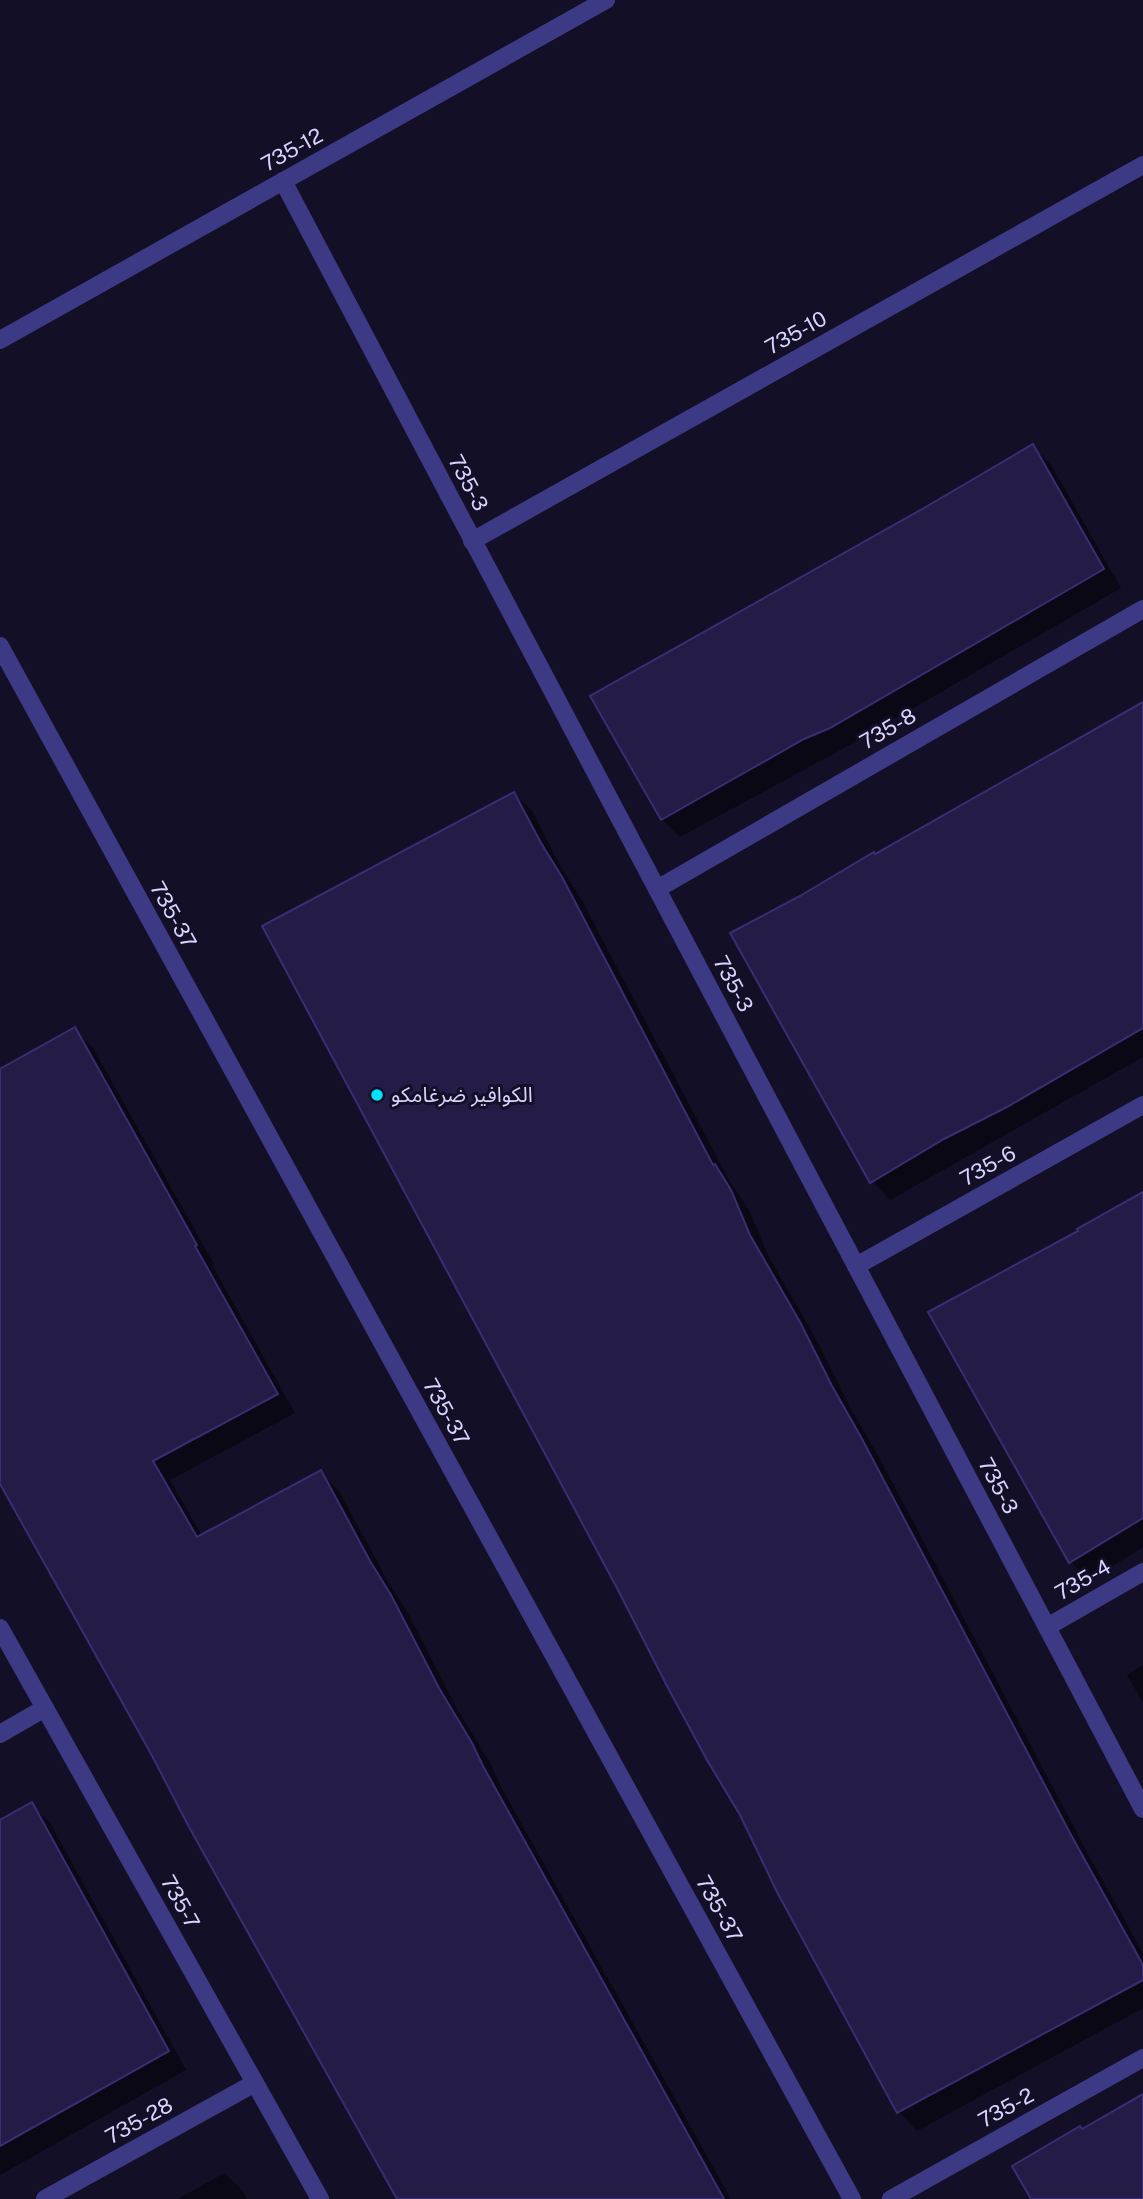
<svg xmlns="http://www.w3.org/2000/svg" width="1143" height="2199" font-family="'Public Sans','Noto Sans Arabic',sans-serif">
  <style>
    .shadow { fill: #0007 }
    .building { fill: #241b47; stroke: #3b2d73; stroke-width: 2 }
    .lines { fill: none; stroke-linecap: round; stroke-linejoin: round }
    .street { stroke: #3d3a85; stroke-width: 18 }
    .poi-dot { fill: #00e5ff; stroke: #130f26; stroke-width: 2.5 }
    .labels { text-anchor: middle; stroke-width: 6; stroke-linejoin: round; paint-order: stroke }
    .street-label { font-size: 21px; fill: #d9d4ff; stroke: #130f26 }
    .poi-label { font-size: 21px; fill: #d9d4ff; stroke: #130f26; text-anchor: start }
  </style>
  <rect width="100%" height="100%" fill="#130f26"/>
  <g class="shadow">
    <path d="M 1033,446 L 1051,465 L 1121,588 L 848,746 L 680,837 L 662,819 L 924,510 Z"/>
    <path d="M 1143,703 L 1143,1057 L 890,1200 L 872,1181 L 875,856 Z"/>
    <path d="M 514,794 L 533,812 L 559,864 L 580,897 L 729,1180 L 749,1210 L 768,1255 L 818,1343 L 850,1407 L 879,1457 L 1088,1854 L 1143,1953 L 1143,2008 L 917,2131 L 899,2112 L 779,1891 Z"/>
    <path d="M 74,1029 L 93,1048 L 214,1264 L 212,1265 L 295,1413 L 170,1480 L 202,1536 L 321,1473 L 339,1491 L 388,1582 L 409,1615 L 457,1709 L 490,1763 L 501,1787 L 731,2199 L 398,2199 L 0,1480 L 0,1071 Z"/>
    <path d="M 1143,1194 L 1143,1547 L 1089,1581 L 1071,1562 L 930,1313 L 1080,1232 Z"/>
    <path d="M 1143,1665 L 1143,1702 L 1127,1675 Z"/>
    <path d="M 32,1805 L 50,1823 L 186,2070 L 0,2175 L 0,1822 Z"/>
    <path d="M 224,2173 L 243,2191 L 247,2199 L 178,2199 Z"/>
  </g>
  <g class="building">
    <path d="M 1033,444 L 1104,569 L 830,728 L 804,739 L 661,820 L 590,696 L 924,508 Z"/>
    <path d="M 1143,702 L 1143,1028 L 1007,1107 L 944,1139 L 870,1183 L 730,933 L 800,896 L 874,852 L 875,854 Z"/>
    <path d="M 514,792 L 541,843 L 562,877 L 713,1165 L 715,1164 L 731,1190 L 750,1235 L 800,1322 L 832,1386 L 861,1437 L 1070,1833 L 1143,1965 L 1143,1980 L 897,2113 L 777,1892 L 740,1815 L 707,1760 L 667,1686 L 618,1590 L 262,926 Z"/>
    <path d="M 75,1027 L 197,1245 L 195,1246 L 278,1394 L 153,1461 L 197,1537 L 321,1470 L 370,1561 L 391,1595 L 439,1688 L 472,1743 L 483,1766 L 724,2199 L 397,2199 L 189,1827 L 150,1752 L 0,1484 L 0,1069 Z"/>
    <path d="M 1143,1192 L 1143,1518 L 1069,1563 L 928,1312 L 1078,1231 L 1077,1229 Z"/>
    <path d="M 32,1802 L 169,2051 L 0,2146 L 0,1820 Z"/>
    <path d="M 1143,2094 L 1143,2199 L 1031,2199 L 1012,2166 L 1080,2126 L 1082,2129 Z"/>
  </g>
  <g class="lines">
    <g class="street">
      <path d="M 283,181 L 1143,1809"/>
      <path d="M 0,340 L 606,0"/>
      <path d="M 472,541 L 1143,165"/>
      <path d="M 0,646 L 852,2199"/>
      <path d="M 657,889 L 1143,609"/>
      <path d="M 856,1266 L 1143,1105"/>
      <path d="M 1047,1627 L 1143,1572"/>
      <path d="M 0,1628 L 320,2199"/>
      <path d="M 0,1734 L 45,1708"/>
      <path d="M 45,2199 L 255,2083"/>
      <path d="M 891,2199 L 1143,2058"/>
    </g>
  </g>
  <circle class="poi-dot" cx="377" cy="1095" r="7"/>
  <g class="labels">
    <g class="street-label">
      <text transform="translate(292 150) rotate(-29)" y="7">735-12</text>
      <text transform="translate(796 333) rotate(-29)" y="7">735-10</text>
      <text transform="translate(468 483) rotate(62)" y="7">735-3</text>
      <text transform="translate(888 729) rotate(-30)" y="7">735-8</text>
      <text transform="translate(173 915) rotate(61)" y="7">735-37</text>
      <text transform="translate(733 984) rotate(62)" y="7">735-3</text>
      <text transform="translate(988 1166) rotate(-29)" y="7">735-6</text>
      <text transform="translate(446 1412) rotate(61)" y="7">735-37</text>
      <text transform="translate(998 1486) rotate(62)" y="7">735-3</text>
      <text transform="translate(1083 1580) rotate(-30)" y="7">735-4</text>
      <text transform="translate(180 1902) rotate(61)" y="7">735-7</text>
      <text transform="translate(719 1909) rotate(61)" y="7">735-37</text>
      <text transform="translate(1006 2108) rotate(-29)" y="7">735-2</text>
      <text transform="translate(139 2121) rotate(-29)" y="7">735-28</text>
    </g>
    <g class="poi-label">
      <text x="391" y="1102">الكوافير ضرغامكو</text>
    </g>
  </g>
</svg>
